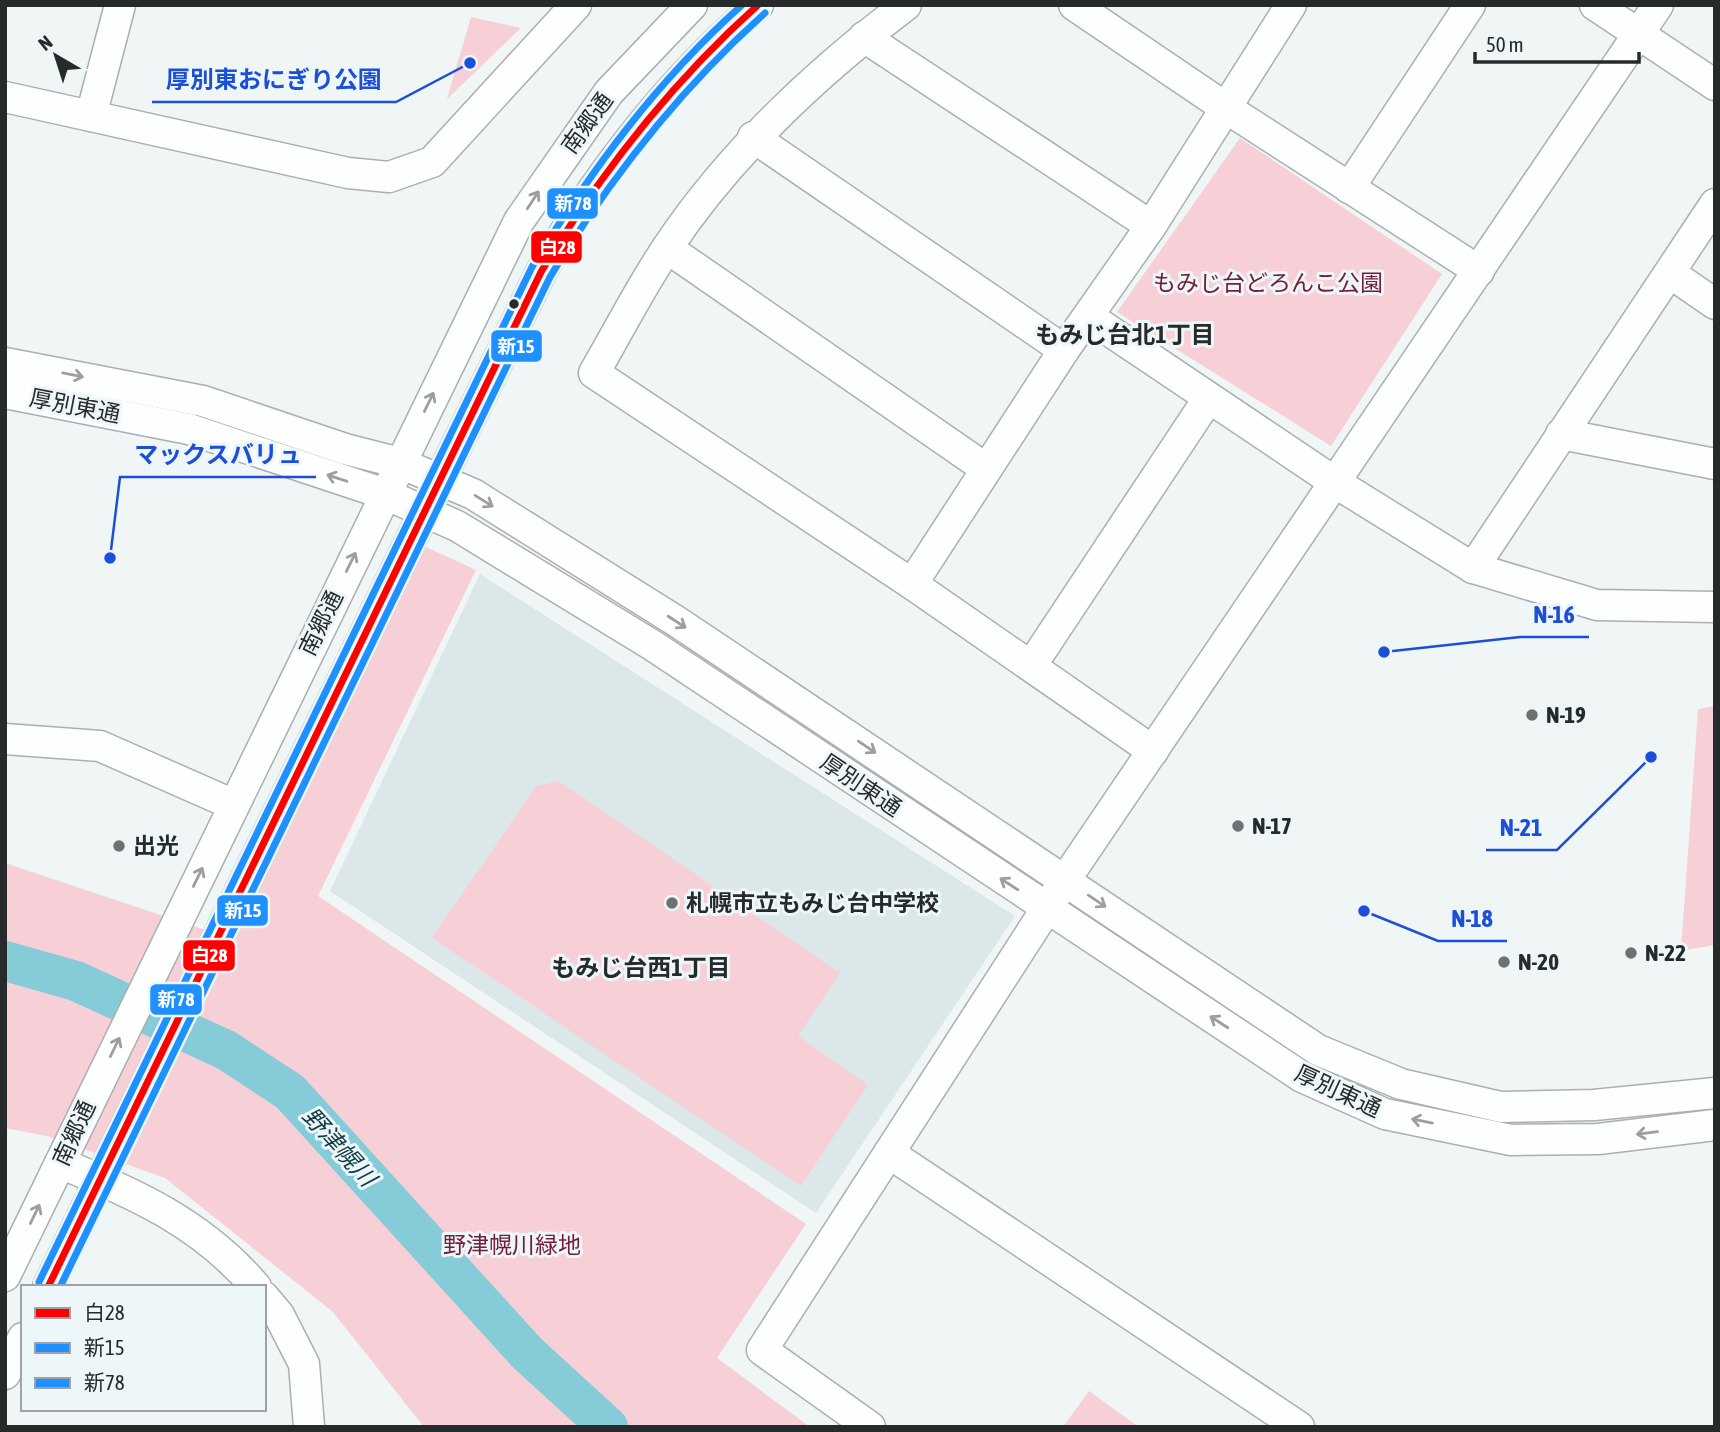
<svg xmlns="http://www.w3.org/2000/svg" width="1720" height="1432" font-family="'Asap Condensed','Noto Sans JP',sans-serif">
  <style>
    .built { fill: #dbe7e9 }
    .green { fill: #f7d0d7 }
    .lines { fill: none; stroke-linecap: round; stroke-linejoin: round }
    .river { stroke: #85cbd8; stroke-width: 40 }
    .minor-casing { stroke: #abafaf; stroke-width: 33 }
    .minor { stroke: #fdfefe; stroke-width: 30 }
    .bus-1-casing { stroke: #edf6f8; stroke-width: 12 }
    .bus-2-casing { stroke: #edf6f8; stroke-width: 12 }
    .bus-3-casing { stroke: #edf6f8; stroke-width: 12 }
    .bus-1 { stroke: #f00; stroke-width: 7 }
    .bus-2 { stroke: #1e90ff; stroke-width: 7 }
    .bus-3 { stroke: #1e90ff; stroke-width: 7 }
    .oneway { stroke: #9d9f9f }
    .bus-dot { fill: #272a2b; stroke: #edf6f8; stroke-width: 2.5 }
    .poi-dot { fill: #6d7172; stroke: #edf6f8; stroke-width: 2.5 }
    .labels { text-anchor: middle; stroke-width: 6; stroke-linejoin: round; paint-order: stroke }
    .street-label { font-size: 23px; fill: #272a2b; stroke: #edf6f8 }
    .park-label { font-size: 23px; fill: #761b38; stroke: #edf6f8 }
    .poi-label { font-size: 23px; font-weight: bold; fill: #272a2b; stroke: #edf6f8; text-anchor: start }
    .neighbourhood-label { font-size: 24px; font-weight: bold; fill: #272a2b; stroke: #edf6f8 }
    .water-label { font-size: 24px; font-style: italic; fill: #0f3d45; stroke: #edf6f8 }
    .leader { fill: none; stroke: #1d4ed8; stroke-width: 2.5 }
    .callout-dot { fill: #1d4ed8; stroke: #edf6f8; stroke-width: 2.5 }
    .callout-label { font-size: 24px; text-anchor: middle; font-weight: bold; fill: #1d4ed8; stroke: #edf6f8; stroke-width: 6; stroke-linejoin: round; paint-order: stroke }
    .line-badge { stroke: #edf6f8; stroke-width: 2.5 }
    .badge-label { font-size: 19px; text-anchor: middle; font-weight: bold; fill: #fff }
  </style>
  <rect width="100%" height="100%" fill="#f0f5f5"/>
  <path class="built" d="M 480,574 L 1015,916 L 816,1213 L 330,891 Z"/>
  <g class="green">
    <path d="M 471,17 L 521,28 L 447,99 Z"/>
    <path d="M 1240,138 L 1442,274 L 1331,446 L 1117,312 Z"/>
    <path d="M 424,546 L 476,570 L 318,896 L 806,1224 L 717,1358 L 810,1427 L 424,1427 L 333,1312 L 165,1178 L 47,1136 L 5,1128 L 5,863 L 223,936 Z"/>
    <path d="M 1715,706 L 1715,945 L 1681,951 L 1698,709 Z"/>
    <path d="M 559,781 L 840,973 L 798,1036 L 868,1085 L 801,1186 L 432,938 L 536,786 Z"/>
    <path d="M 1089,1391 L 1139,1427 L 1063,1427 Z"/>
  </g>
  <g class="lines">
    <path class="river" d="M 5,961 L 76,981 L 226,1050 L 290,1092 L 527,1353 L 608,1427"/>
    <g class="minor-casing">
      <g id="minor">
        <path d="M 906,5 C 815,74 730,153 667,248 C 640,288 618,332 594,373 L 912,584 L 1153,751"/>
        <path d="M 1074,5 L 1226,108 L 1479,271"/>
        <path d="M 1595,5 L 1715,85"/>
        <path d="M 864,37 L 1151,226"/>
        <path d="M 5,97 L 348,173 L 389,177 L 432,162 L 576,5"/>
        <path d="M 91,116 L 120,5"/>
        <path d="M 753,137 L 1064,350"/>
        <path d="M 1349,188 L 1470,5"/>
        <path d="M 667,248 L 985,468"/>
        <path d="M 1670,273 L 1715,304"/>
        <path d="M 1089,317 L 1336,483 L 1473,568 L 1597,605 L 1715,607"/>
        <path d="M 5,363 L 203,401 L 345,449 L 400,463 L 473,494 L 676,621 L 1318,1050 L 1401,1084 L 1501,1107 L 1594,1105 L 1715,1093"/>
        <path d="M 5,393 L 189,429 L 385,494 L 457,526 L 652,645 L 1302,1077 L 1385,1114 L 1511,1140 L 1598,1139 L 1715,1125"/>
        <path d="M 1561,434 L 1715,464"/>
        <path d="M 1473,568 L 1715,204"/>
        <path d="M 912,584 L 1064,350 L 1151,226 L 1291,5"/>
        <path d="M 1031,666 L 1208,399"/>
        <path d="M 5,739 L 100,746 L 234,805"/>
        <path d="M 889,1153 L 1299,1427"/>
        <path d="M 60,1163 C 134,1193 203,1224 256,1287"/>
        <path d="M 5,1276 L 519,221 L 609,92 L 692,5"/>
        <path d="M 48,1287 L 541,272 C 600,171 669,81 758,5"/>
        <path d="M 264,1297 L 279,1315 L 304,1364 L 309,1427"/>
        <path d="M 5,1374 L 23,1338"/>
        <path d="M 870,1427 L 762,1350 L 1065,880 L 1658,5"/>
      </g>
    </g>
    <use href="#minor" class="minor"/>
    <g class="bus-1-casing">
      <path id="bus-1" d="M 48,1287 L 541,272 C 601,172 671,83 758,5"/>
    </g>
    <g class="bus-2-casing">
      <path id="bus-2" d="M 60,1287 L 550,277 C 610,178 679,90 765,13"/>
    </g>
    <g class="bus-3-casing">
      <path id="bus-3" d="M 39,1282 L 532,267 C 591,170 657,81 742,5"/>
    </g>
    <use href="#bus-1" class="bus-1"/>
    <use href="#bus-2" class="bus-2"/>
    <use href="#bus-3" class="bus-3"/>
  </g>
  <defs><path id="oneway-shaft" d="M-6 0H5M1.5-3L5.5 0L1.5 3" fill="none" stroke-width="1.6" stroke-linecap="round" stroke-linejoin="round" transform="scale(1.75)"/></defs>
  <g class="oneway">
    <use href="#oneway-shaft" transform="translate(533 200) rotate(-57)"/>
    <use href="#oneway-shaft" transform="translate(73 375) rotate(11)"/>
    <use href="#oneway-shaft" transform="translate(429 402) rotate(-64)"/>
    <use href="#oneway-shaft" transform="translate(337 478) rotate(-162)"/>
    <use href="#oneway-shaft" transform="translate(484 501) rotate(32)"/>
    <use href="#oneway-shaft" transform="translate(351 562) rotate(-64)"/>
    <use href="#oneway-shaft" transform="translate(677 622) rotate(33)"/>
    <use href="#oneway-shaft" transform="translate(867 747) rotate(34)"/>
    <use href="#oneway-shaft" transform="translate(198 877) rotate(-64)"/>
    <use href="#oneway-shaft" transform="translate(1009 884) rotate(-147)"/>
    <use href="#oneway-shaft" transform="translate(1097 901) rotate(34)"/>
    <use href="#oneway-shaft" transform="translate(1219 1022) rotate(-147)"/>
    <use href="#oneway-shaft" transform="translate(115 1047) rotate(-64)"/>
    <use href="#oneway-shaft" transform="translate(1422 1121) rotate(-168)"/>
    <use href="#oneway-shaft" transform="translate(1647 1133) rotate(173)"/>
    <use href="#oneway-shaft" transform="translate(35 1214) rotate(-64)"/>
  </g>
  <circle class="bus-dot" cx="514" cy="304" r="6"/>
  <g class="poi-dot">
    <circle cx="1532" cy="715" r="7"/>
    <circle cx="1238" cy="826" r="7"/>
    <circle cx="119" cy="846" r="7"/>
    <circle cx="672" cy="903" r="7"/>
    <circle cx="1631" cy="953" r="7"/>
    <circle cx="1504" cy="962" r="7"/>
  </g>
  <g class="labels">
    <g class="street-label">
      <text transform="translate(587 123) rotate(-54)" y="8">南郷通</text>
      <text transform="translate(75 406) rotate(11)" y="8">厚別東通</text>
      <text transform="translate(321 623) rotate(-64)" y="8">南郷通</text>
      <text transform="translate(861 785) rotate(34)" y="8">厚別東通</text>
      <text transform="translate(1338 1091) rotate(25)" y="8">厚別東通</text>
      <text transform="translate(74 1133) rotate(-65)" y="8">南郷通</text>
    </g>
    <g class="park-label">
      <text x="1268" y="291">もみじ台どろんこ公園</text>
      <text x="512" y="1253">野津幌川緑地</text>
    </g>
    <g class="poi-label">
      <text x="1546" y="723">N-19</text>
      <text x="1252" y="834">N-17</text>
      <text x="133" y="854">出光</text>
      <text x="686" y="911">札幌市立もみじ台中学校</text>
      <text x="1645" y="961">N-22</text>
      <text x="1518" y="970">N-20</text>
    </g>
    <g class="neighbourhood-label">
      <text x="1125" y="343">もみじ台北1丁目</text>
      <text x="641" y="976">もみじ台西1丁目</text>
    </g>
    <g class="water-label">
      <text transform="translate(339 1147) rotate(48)" y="8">野津幌川</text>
    </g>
  </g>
  <path class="leader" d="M470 63L396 102H152M110 558L120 477H316M1384 652L1520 637H1589M1651 757L1557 850H1486M1364 911L1438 941H1507"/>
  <g class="callout-dot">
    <circle cx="470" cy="63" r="7"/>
    <circle cx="110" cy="558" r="7"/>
    <circle cx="1384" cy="652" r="7"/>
    <circle cx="1651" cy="757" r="7"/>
    <circle cx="1364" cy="911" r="7"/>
  </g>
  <g class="callout-label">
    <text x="274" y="88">厚別東おにぎり公園</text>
    <text x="218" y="463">マックスバリュ</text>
    <text x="1554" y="623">N-16</text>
    <text x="1521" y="836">N-21</text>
    <text x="1472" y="927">N-18</text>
  </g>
  <g class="line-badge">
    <rect x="546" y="187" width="53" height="33" rx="7" fill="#1e90ff"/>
    <rect x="530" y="230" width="53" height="34" rx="7" fill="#f00"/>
    <rect x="490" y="329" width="53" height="34" rx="7" fill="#1e90ff"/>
    <rect x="216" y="894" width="53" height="33" rx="7" fill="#1e90ff"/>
    <rect x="182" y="939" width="54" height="33" rx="7" fill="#f00"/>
    <rect x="149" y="983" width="54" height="33" rx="7" fill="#1e90ff"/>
  </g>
  <g class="badge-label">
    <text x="573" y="210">新78</text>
    <text x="557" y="254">白28</text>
    <text x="516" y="353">新15</text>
    <text x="243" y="917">新15</text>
    <text x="209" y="962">白28</text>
    <text x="176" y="1006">新78</text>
  </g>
  <rect width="1720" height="1432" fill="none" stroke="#272a2b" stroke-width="14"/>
  <rect x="21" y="1285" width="245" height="126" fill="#edf6f8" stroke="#9ea4a6" stroke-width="2"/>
  <rect x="35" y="1308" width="35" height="10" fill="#ff0000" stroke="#9ea4a6" stroke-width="2"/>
  <text x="84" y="1320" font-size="21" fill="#272a2b">白28</text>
  <rect x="35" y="1343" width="35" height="10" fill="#1e90ff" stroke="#9ea4a6" stroke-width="2"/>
  <text x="84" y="1355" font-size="21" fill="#272a2b">新15</text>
  <rect x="35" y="1378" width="35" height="10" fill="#1e90ff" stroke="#9ea4a6" stroke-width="2"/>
  <text x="84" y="1390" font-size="21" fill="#272a2b">新78</text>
  <g transform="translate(56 56) rotate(321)" stroke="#edf6f8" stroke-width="5" paint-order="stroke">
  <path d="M0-5L12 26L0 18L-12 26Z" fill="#272a2b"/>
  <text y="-10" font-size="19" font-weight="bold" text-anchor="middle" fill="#272a2b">N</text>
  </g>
  <path d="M1475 52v10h164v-10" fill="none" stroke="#272a2b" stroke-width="3.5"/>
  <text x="1486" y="52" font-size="21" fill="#272a2b" stroke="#edf6f8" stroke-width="5" paint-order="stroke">50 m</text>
</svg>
